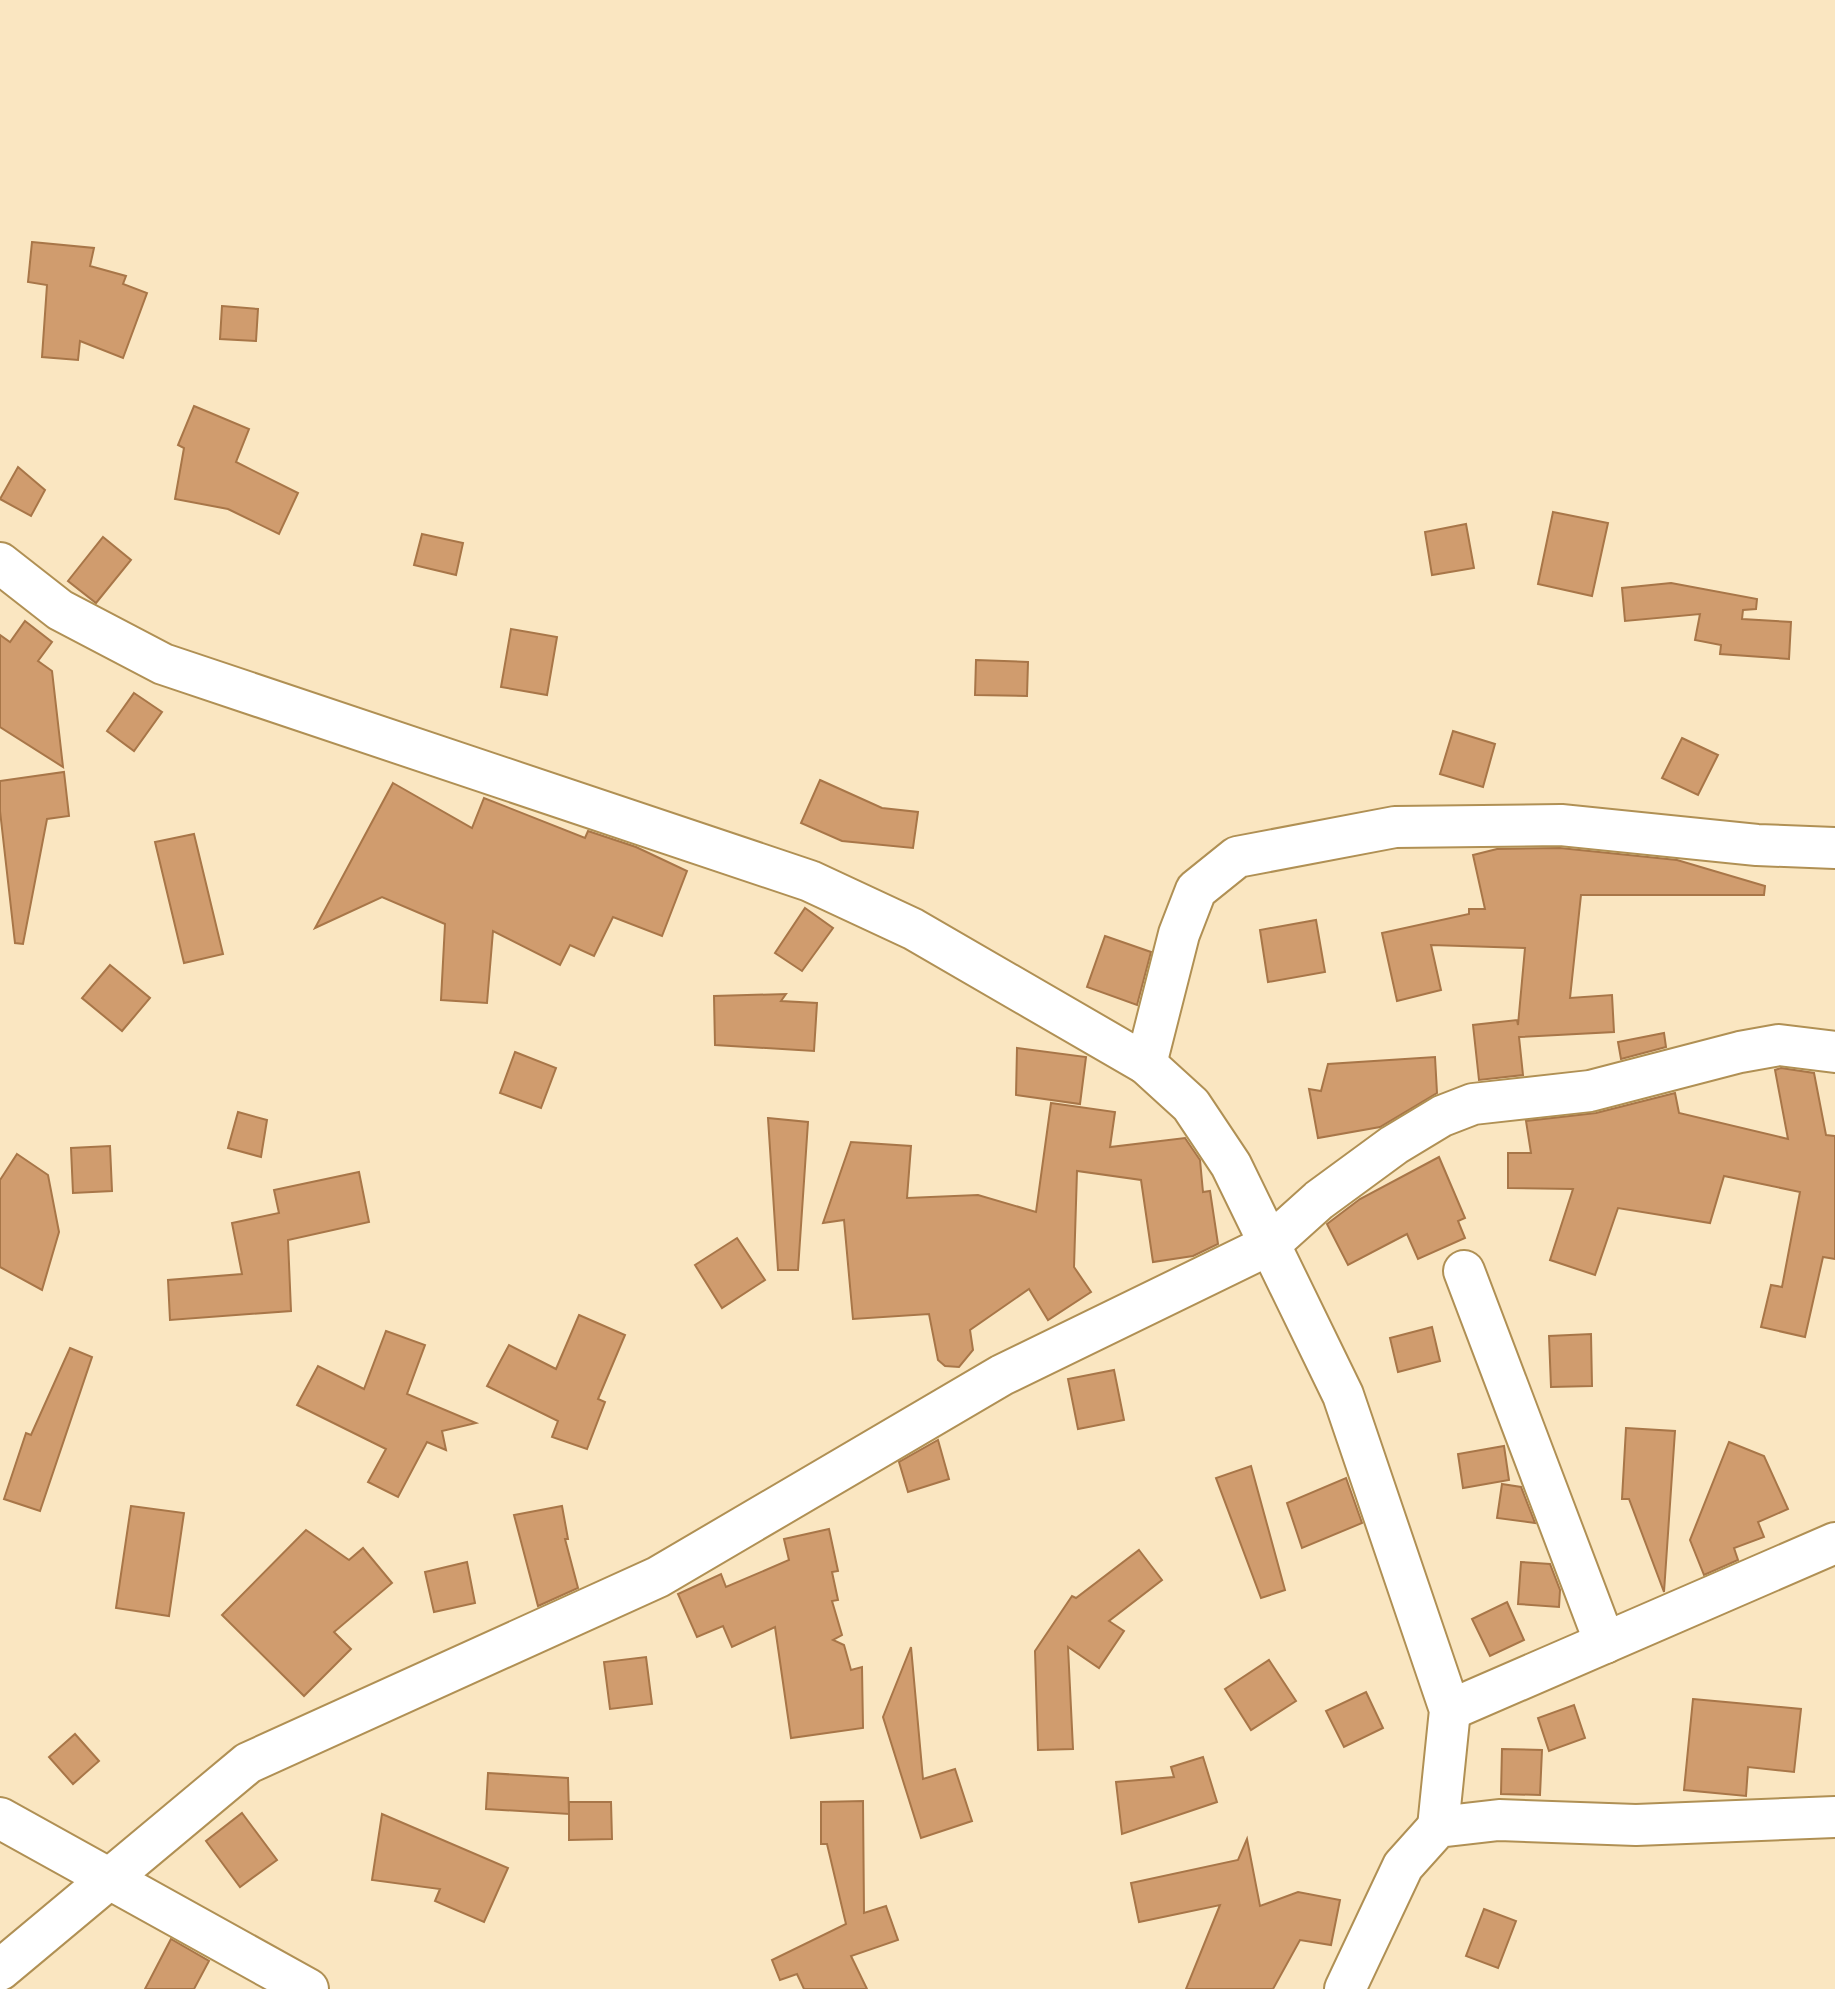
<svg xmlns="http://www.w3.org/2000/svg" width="1835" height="1989" font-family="Poppins,sans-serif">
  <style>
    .building { fill: #d09c6e; stroke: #a87648; stroke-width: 2 }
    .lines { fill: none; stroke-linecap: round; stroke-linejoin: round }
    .street-casing { stroke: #b09054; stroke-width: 44 }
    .street { stroke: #fff; stroke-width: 40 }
  </style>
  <rect width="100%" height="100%" fill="#fae6c1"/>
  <g class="building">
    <path d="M 32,242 L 94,248 L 90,266 L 126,276 L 123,284 L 147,293 L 123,358 L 80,341 L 78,360 L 42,357 L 47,285 L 28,282 Z"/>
    <path d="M 222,306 L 258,309 L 256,341 L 220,339 Z"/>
    <path d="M 194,406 L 249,429 L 236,462 L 298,493 L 279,534 L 228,509 L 175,499 L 184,448 L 178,445 Z"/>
    <path d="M 18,467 L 45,490 L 31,516 L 0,499 Z"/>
    <path d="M 1553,512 L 1608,523 L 1592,596 L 1538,584 Z"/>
    <path d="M 1466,524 L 1474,568 L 1432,575 L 1425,532 Z"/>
    <path d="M 422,534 L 463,543 L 456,575 L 414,565 Z"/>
    <path d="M 103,537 L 131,560 L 96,603 L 68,581 Z"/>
    <path d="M 1671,583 L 1757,599 L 1756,609 L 1743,610 L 1742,619 L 1791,622 L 1789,659 L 1720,654 L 1721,645 L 1695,640 L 1700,614 L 1625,621 L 1622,588 Z"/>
    <path d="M 25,621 L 52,642 L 38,661 L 52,671 L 63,767 L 0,727 L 0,635 L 10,642 Z"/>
    <path d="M 511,629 L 557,637 L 547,695 L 501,687 Z"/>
    <path d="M 976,660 L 1028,662 L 1027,696 L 975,695 Z"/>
    <path d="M 134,693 L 162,712 L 134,751 L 107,731 Z"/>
    <path d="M 1453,731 L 1495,744 L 1483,787 L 1440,774 Z"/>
    <path d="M 1682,738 L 1718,755 L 1698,795 L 1662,778 Z"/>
    <path d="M 64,772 L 69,816 L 47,819 L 23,944 L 15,943 L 0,811 L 0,781 Z"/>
    <path d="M 820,780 L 882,808 L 918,812 L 913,848 L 842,841 L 801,823 Z"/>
    <path d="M 393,783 L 472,828 L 484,798 L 585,838 L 588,831 L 636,847 L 687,871 L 662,936 L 613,917 L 594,956 L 570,945 L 560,965 L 493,931 L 487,1003 L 441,1000 L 445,924 L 382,897 L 315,928 Z"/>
    <path d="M 194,834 L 223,954 L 184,963 L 155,842 Z"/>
    <path d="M 1560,848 L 1677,860 L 1765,886 L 1764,895 L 1581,895 L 1570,998 L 1612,995 L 1614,1032 L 1519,1037 L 1523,1075 L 1479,1080 L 1473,1025 L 1517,1020 L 1518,1025 L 1525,948 L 1431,945 L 1441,990 L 1397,1001 L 1382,933 L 1469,914 L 1469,909 L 1485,909 L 1473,855 L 1497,849 Z"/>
    <path d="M 805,908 L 833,928 L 802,971 L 775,953 Z"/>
    <path d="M 1316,920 L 1325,972 L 1268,982 L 1260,930 Z"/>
    <path d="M 1105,936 L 1151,952 L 1137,1005 L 1087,987 Z"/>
    <path d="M 110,965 L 150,998 L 122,1031 L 82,998 Z"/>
    <path d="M 786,994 L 781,1001 L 817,1003 L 814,1051 L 715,1045 L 714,996 Z"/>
    <path d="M 1664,1033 L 1666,1047 L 1621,1059 L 1618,1042 Z"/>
    <path d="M 1017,1048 L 1086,1057 L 1080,1104 L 1016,1095 Z"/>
    <path d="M 515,1052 L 556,1068 L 541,1108 L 500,1093 Z"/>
    <path d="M 1435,1057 L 1437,1093 L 1380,1127 L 1318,1138 L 1309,1089 L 1321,1091 L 1328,1064 Z"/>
    <path d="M 1781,1068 L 1814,1073 L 1826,1135 L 1835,1136 L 1835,1259 L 1823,1257 L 1805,1337 L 1761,1327 L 1771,1285 L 1782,1287 L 1800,1192 L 1724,1176 L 1710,1223 L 1618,1208 L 1595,1275 L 1550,1260 L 1573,1189 L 1508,1188 L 1508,1153 L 1531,1153 L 1526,1121 L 1596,1113 L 1675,1093 L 1679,1113 L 1788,1139 L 1775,1070 Z"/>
    <path d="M 1051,1103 L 1115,1112 L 1110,1147 L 1185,1138 L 1200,1160 L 1203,1192 L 1210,1191 L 1218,1244 L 1193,1256 L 1153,1262 L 1141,1180 L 1077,1171 L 1074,1267 L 1091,1292 L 1048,1320 L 1029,1289 L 970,1330 L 973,1350 L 959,1367 L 945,1366 L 938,1360 L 929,1314 L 853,1319 L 844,1220 L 823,1223 L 851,1142 L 911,1146 L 907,1198 L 978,1195 L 1036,1212 Z"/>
    <path d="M 238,1112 L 267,1120 L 261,1157 L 228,1148 Z"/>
    <path d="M 768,1118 L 808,1122 L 798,1270 L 778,1270 Z"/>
    <path d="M 110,1146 L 112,1191 L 73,1193 L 71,1148 Z"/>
    <path d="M 17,1154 L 48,1175 L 59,1232 L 42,1290 L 0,1267 L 0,1180 Z"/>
    <path d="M 1439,1157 L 1465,1218 L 1458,1221 L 1465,1238 L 1418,1259 L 1407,1234 L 1348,1265 L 1327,1224 L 1360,1199 Z"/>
    <path d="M 359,1172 L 369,1222 L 288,1240 L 291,1311 L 170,1320 L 168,1280 L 242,1274 L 232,1223 L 279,1213 L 274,1190 Z"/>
    <path d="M 737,1238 L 765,1280 L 722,1308 L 695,1265 Z"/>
    <path d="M 579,1315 L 625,1335 L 598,1399 L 605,1402 L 587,1449 L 552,1437 L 558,1421 L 487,1386 L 509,1345 L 556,1369 Z"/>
    <path d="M 1432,1327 L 1440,1361 L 1398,1372 L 1390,1338 Z"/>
    <path d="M 386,1331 L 425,1345 L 407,1394 L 476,1423 L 442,1431 L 446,1450 L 427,1442 L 398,1497 L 368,1482 L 386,1449 L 297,1405 L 318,1366 L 364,1389 Z"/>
    <path d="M 1591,1334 L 1592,1386 L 1551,1387 L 1549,1336 Z"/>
    <path d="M 70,1348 L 92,1357 L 40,1511 L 4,1499 L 26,1433 L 31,1435 Z"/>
    <path d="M 1114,1370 L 1124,1420 L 1078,1429 L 1068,1379 Z"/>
    <path d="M 1626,1428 L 1675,1431 L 1664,1592 L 1629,1499 L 1622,1499 Z"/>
    <path d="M 938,1440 L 949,1479 L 908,1492 L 899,1462 Z"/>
    <path d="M 1729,1442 L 1764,1456 L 1788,1509 L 1758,1522 L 1764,1537 L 1734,1548 L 1738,1560 L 1704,1575 L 1690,1540 Z"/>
    <path d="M 1504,1446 L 1509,1480 L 1463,1488 L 1458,1454 Z"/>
    <path d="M 1251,1466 L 1285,1590 L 1261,1598 L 1216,1478 Z"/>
    <path d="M 1346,1478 L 1362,1523 L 1302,1548 L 1287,1503 Z"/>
    <path d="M 1502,1484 L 1521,1487 L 1535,1523 L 1497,1518 Z"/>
    <path d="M 131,1506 L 184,1513 L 169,1616 L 116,1608 Z"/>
    <path d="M 562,1506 L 568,1539 L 565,1539 L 578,1588 L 538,1606 L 514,1515 Z"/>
    <path d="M 829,1529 L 838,1571 L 832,1572 L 838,1600 L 832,1601 L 842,1635 L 833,1640 L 844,1645 L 851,1670 L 862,1667 L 863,1728 L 791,1738 L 775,1627 L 732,1647 L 723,1626 L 697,1637 L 678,1594 L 721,1574 L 726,1587 L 789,1560 L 784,1539 Z"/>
    <path d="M 306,1530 L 349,1560 L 363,1548 L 392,1583 L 334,1632 L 351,1649 L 304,1696 L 222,1615 Z"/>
    <path d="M 1139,1550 L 1162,1580 L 1109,1621 L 1124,1631 L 1099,1668 L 1068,1647 L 1073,1749 L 1038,1750 L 1035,1651 L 1072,1596 L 1076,1598 Z"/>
    <path d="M 467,1562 L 475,1603 L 434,1612 L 425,1572 Z"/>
    <path d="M 1521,1562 L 1550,1564 L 1560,1590 L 1559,1607 L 1518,1604 Z"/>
    <path d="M 1507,1602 L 1524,1640 L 1490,1656 L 1472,1619 Z"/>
    <path d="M 911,1647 L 923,1779 L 955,1769 L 972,1821 L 921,1838 L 883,1717 Z"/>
    <path d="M 646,1657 L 652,1704 L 610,1709 L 604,1662 Z"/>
    <path d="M 1269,1660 L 1296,1701 L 1251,1730 L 1225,1689 Z"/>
    <path d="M 1366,1692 L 1383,1728 L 1344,1747 L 1326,1711 Z"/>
    <path d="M 1693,1699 L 1801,1709 L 1794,1772 L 1748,1767 L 1746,1796 L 1684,1790 Z"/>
    <path d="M 1574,1705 L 1585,1738 L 1549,1751 L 1538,1718 Z"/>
    <path d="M 75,1734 L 99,1761 L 73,1784 L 49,1757 Z"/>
    <path d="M 1502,1749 L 1542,1750 L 1540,1795 L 1501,1794 Z"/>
    <path d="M 1203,1757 L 1217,1802 L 1122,1834 L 1116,1782 L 1174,1777 L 1171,1767 Z"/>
    <path d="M 488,1773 L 568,1778 L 569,1814 L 486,1809 Z"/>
    <path d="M 863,1801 L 864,1913 L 886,1906 L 898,1940 L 851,1956 L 867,1989 L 804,1989 L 797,1974 L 780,1980 L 772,1960 L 846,1924 L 827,1844 L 821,1844 L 821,1802 Z"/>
    <path d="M 569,1802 L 611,1802 L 612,1839 L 569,1840 Z"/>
    <path d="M 242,1813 L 277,1860 L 240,1887 L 206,1841 Z"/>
    <path d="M 382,1814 L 508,1868 L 484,1922 L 435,1901 L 440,1889 L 372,1880 Z"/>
    <path d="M 1247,1839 L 1260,1906 L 1298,1892 L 1340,1900 L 1331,1945 L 1300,1940 L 1273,1989 L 1186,1989 L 1220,1905 L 1139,1922 L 1131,1883 L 1238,1860 Z"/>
    <path d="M 1484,1909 L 1516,1921 L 1498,1968 L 1466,1956 Z"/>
    <path d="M 171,1939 L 209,1961 L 194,1989 L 145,1989 Z"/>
  </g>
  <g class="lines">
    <g class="street-casing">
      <g id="street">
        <path d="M 0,563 L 60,610 L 163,664 L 810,881 L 913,929 L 1146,1064 L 1191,1105 L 1231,1165 L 1343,1395 L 1450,1710 L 1438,1827"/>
        <path d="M 1146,1064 L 1179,934 L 1196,890 L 1237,857 L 1395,827 L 1561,825 L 1757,845 L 1835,848"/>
        <path d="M 1464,1271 L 1605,1643"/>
        <path d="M 1450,1710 L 1835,1543"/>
        <path d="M 0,1818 L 308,1989"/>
        <path d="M 0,1970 L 248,1763 L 658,1577 L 1002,1375 L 1269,1245 L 1319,1200 L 1394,1145 L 1442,1116 L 1473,1104 L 1590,1091 L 1740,1052 L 1779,1045 L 1835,1052"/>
        <path d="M 1345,1989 L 1403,1866 L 1438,1827 L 1499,1820 L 1636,1825 L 1835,1817"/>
      </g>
    </g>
    <use href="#street" class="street"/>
  </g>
</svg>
